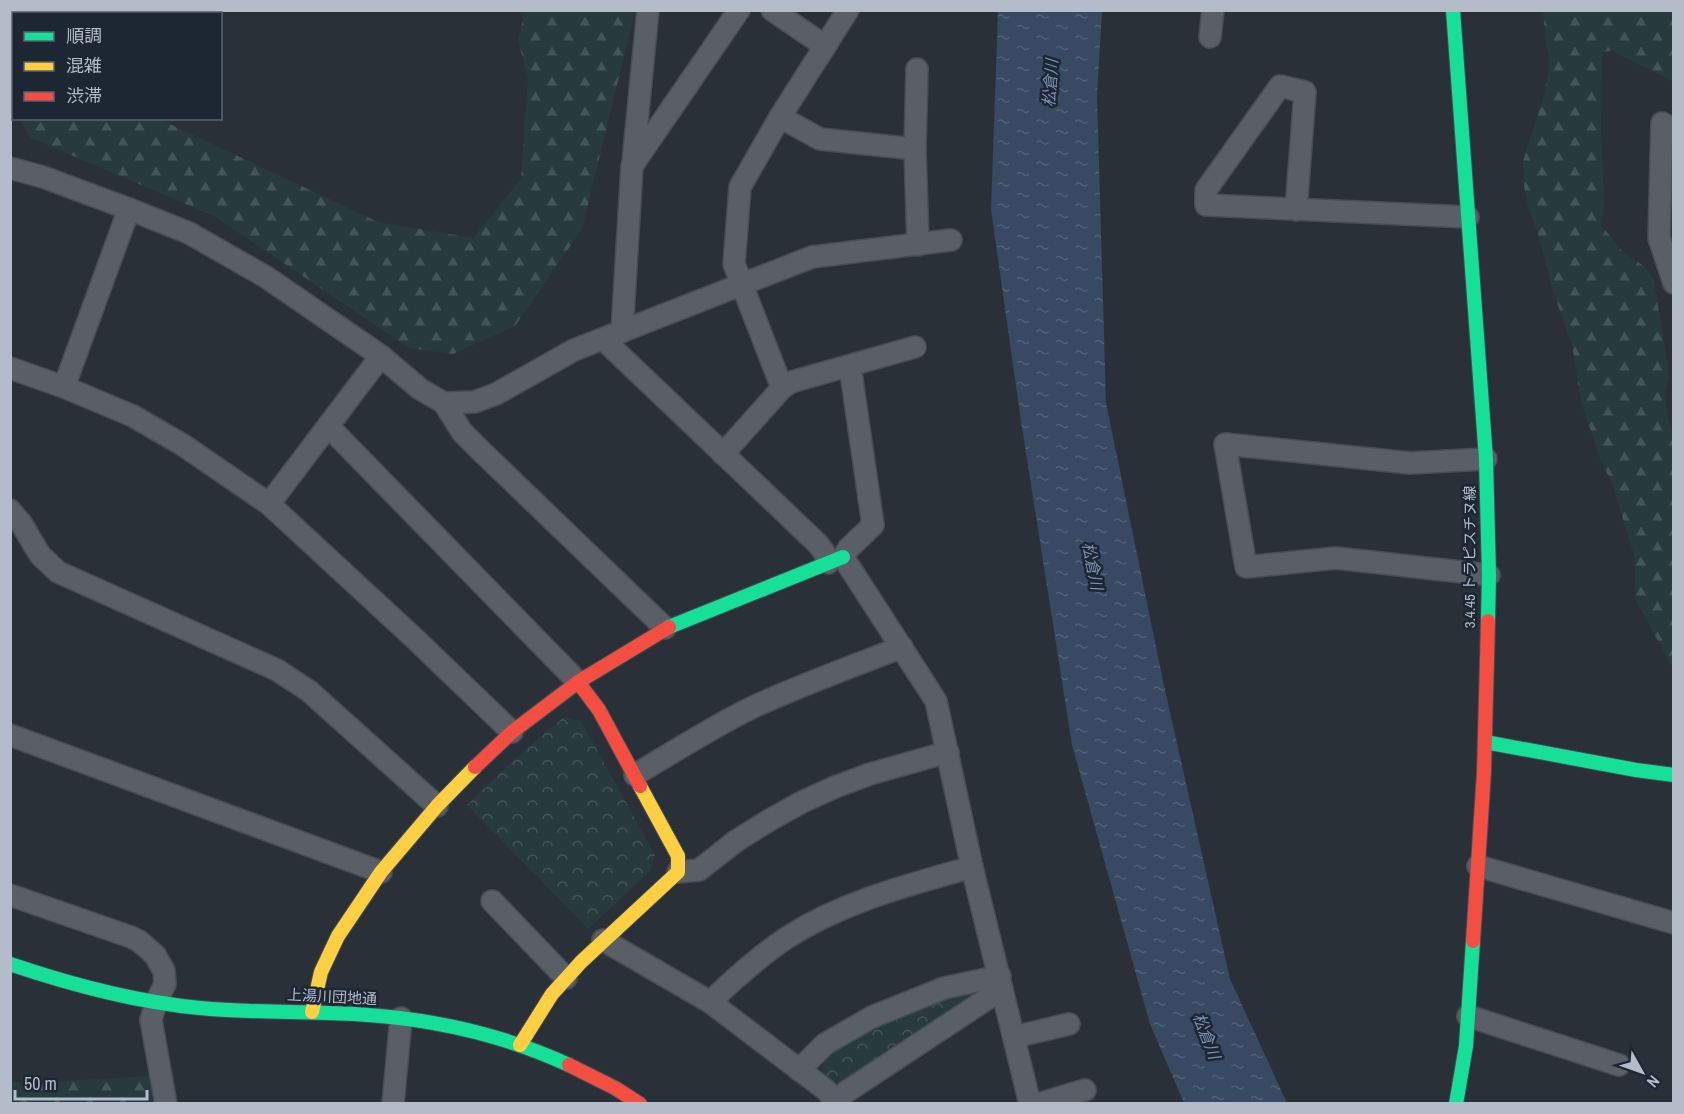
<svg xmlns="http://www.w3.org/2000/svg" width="1684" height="1114" font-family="'Archivo Narrow','Noto Sans JP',sans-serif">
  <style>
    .forest { fill: url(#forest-firs) }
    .park { fill: url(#park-crowns) }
    .water { fill: url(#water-ripples) }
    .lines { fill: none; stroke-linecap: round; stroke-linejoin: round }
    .street-casing { stroke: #484c53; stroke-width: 24 }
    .fast-casing { stroke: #484c53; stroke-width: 16 }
    .slow-casing { stroke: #484c53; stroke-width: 16 }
    .jam-casing { stroke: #484c53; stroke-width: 16 }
    .street { stroke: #5a5e66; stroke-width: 21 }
    .fast { stroke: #16e098; stroke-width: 14 }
    .slow { stroke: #ffcf43; stroke-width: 14 }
    .jam { stroke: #f24e42; stroke-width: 14 }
    .labels { text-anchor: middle; stroke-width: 5; stroke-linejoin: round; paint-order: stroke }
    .street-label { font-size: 15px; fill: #b4bcc9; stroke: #1d2633 }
    .water-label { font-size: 16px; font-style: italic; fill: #7c92b1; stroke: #1d2633 }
  </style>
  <defs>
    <pattern id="forest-firs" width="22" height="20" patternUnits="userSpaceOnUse" patternTransform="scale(1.5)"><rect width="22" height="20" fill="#273a3e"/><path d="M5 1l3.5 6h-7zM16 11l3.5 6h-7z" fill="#445559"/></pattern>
    <pattern id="park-crowns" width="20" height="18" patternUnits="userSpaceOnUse" patternTransform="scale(1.5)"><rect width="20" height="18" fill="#273a3e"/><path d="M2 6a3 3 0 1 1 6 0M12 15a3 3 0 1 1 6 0" fill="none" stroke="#445559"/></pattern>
    <pattern id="water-ripples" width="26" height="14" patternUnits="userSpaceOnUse" patternTransform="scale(1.5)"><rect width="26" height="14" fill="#384963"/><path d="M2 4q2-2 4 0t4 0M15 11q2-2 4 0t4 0" fill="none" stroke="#526178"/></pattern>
  </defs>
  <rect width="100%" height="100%" fill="#2a3038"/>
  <g class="forest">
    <path d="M 11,10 L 20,11 L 25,13 L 14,14 L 13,109 L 10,104 Z"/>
    <path d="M 525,11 L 635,11 L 582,229 L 515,326 L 453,354 L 409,348 L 214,216 L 31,138 L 19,119 L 159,119 L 378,222 L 473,238 L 521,179 L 528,77 L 518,41 Z"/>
    <path d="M 1543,11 L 1673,11 L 1673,81 L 1612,51 L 1602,52 L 1601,132 L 1604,199 L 1601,225 L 1623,252 L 1645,267 L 1654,281 L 1669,374 L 1665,394 L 1667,413 L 1674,441 L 1673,668 L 1635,599 L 1635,558 L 1613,486 L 1600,458 L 1581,401 L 1572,345 L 1554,294 L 1538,233 L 1529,210 L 1524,187 L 1523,161 L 1544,96 L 1550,62 L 1546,44 Z"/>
    <path d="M 151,1076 L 155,1104 L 11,1104 L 11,1082 L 32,1083 Z"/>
  </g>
  <g class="park">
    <path d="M 564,717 L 581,721 L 655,855 L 651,870 L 588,929 L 467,805 L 517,757 Z"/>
    <path d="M 974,989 L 977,993 L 977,997 L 840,1085 L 822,1072 L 823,1060 C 860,1025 925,1004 974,989 Z"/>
  </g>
  <path class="water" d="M 998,11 L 1102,11 L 1097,96 L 1106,403 L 1163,681 L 1230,979 L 1287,1103 L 1184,1103 L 1150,1024 L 1072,745 L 1021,421 L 991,210 Z"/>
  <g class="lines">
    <g class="street-casing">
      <g id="street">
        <path d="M 772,10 L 825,46"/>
        <path d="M 1210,37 L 1213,10"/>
        <path d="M 917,69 L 915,149 L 918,245"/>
        <path d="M 780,117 L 820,139 L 915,149"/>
        <path d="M 1674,129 L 1662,123 L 1659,238 L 1674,283"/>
        <path d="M 633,162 L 648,10"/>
        <path d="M 10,168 L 43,177 L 129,209 L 189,233 L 266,277 L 381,356 L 420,389 L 444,403 L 474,402 L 496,394 L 574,350 L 812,257 L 951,240"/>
        <path d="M 1296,210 L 1305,92 L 1280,86 L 1206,190 L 1206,205 L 1468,217"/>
        <path d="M 622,332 L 632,166 L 739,10"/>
        <path d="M 604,340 L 818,544 L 824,552 L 828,563"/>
        <path d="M 850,366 L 873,525 L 848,549 L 843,557 L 936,701 L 972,867 L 1030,1104"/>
        <path d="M 10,368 L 64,387 L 133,416 L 183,445 L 269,504 L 413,637 L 512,732"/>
        <path d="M 64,387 L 129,209"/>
        <path d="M 782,388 L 734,264 L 740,187 L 780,117 L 848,10"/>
        <path d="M 444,403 L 462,432 L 481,451 L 665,628"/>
        <path d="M 328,426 L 578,682"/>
        <path d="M 723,454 L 782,388 L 791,382 L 915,347"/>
        <path d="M 1486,459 L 1410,463 L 1225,444 L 1246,567 L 1336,558 L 1489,575"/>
        <path d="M 269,504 L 381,356"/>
        <path d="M 10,510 L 21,523 L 40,555 L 58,572 L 277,670 L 309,691 L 437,806"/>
        <path d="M 10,735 L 381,872"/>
        <path d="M 635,775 C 673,752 711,728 751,708 C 800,685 851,667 902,647"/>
        <path d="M 1478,866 L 1674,923"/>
        <path d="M 678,872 L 699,870 L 736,841 L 768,821 L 802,802 L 835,787 L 870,774 L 948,752"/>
        <path d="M 10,895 L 131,937 L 139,941 L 155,955 L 164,971 L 165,984 L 156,1002 L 151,1020 L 166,1104"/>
        <path d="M 492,901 L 566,978"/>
        <path d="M 603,940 L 710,1002 L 826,1090 L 838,1104"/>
        <path d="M 710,1002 C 735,978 759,956 788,937 C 844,901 909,885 972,867"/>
        <path d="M 1468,1016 L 1619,1065"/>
        <path d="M 1014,1037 L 1069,1024"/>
        <path d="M 799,1070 L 825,1044 L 872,1017 L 944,988 L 1000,976"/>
        <path d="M 393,1104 L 401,1018"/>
        <path d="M 832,1104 L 846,1092 L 1002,989"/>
        <path d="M 1038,1104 L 1085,1090"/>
      </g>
    </g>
    <g class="fast-casing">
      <g id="fast">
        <path d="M 1453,10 L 1486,459 L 1489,575 L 1488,621"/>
        <path d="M 669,627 L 843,557"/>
        <path d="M 1485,742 L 1636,770 L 1674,775"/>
        <path d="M 10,964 C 72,985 135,1002 200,1008 C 251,1013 303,1011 354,1014 C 428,1018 502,1034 569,1065"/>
        <path d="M 1456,1104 L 1466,1046 L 1473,941"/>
      </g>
    </g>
    <g class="slow-casing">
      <g id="slow">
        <path d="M 312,1012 L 321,972 L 338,936 L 381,872 L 437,806 L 475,767"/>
        <path d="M 520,1045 L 552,994 L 581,962 L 678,872 L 678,856 L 640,786"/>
      </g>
    </g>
    <g class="jam-casing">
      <g id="jam">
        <path d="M 578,682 L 599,710 L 640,786"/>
        <path d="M 475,767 L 512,732 L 578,682 L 669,627"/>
        <path d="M 1473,941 L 1484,772 L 1488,621"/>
        <path d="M 569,1065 L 615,1088 L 640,1104"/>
      </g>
    </g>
    <use href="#street" class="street"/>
    <use href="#fast" class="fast"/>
    <use href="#slow" class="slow"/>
    <use href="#jam" class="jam"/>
  </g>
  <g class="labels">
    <g class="street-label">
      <text transform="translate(1470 557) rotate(-90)" y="5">3.4.45 トラピスチヌ線</text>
      <text transform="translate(332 997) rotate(3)" y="5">上湯川団地通</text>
    </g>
    <g class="water-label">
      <text transform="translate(1050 83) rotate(-86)" y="6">松倉川</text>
      <text transform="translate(1093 566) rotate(79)" y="6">松倉川</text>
      <text transform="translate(1207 1036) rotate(69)" y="6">松倉川</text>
    </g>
  </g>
  <rect width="1684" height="1114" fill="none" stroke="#b4bcc9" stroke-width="24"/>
  <rect x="12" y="12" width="210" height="108" fill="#1d2633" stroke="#59626f" stroke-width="1.5"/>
  <rect x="24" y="32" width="30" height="9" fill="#16e098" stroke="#59626f" stroke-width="1.5"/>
  <text x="66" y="42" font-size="18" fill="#b4bcc9">順調</text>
  <rect x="24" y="62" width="30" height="9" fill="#ffcf43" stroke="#59626f" stroke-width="1.5"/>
  <text x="66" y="72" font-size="18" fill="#b4bcc9">混雑</text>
  <rect x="24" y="92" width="30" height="9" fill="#f24e42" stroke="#59626f" stroke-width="1.5"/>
  <text x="66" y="102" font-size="18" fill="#b4bcc9">渋滞</text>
  <g transform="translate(1642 1072) rotate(130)" stroke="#1d2633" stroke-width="4.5" paint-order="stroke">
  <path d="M0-4.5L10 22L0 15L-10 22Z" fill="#b4bcc9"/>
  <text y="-9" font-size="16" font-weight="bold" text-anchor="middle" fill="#b4bcc9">N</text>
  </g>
  <path d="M15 1090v9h132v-9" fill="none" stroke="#b4bcc9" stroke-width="3"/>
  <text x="24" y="1090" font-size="18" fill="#b4bcc9" stroke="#1d2633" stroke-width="4.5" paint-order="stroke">50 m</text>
</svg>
